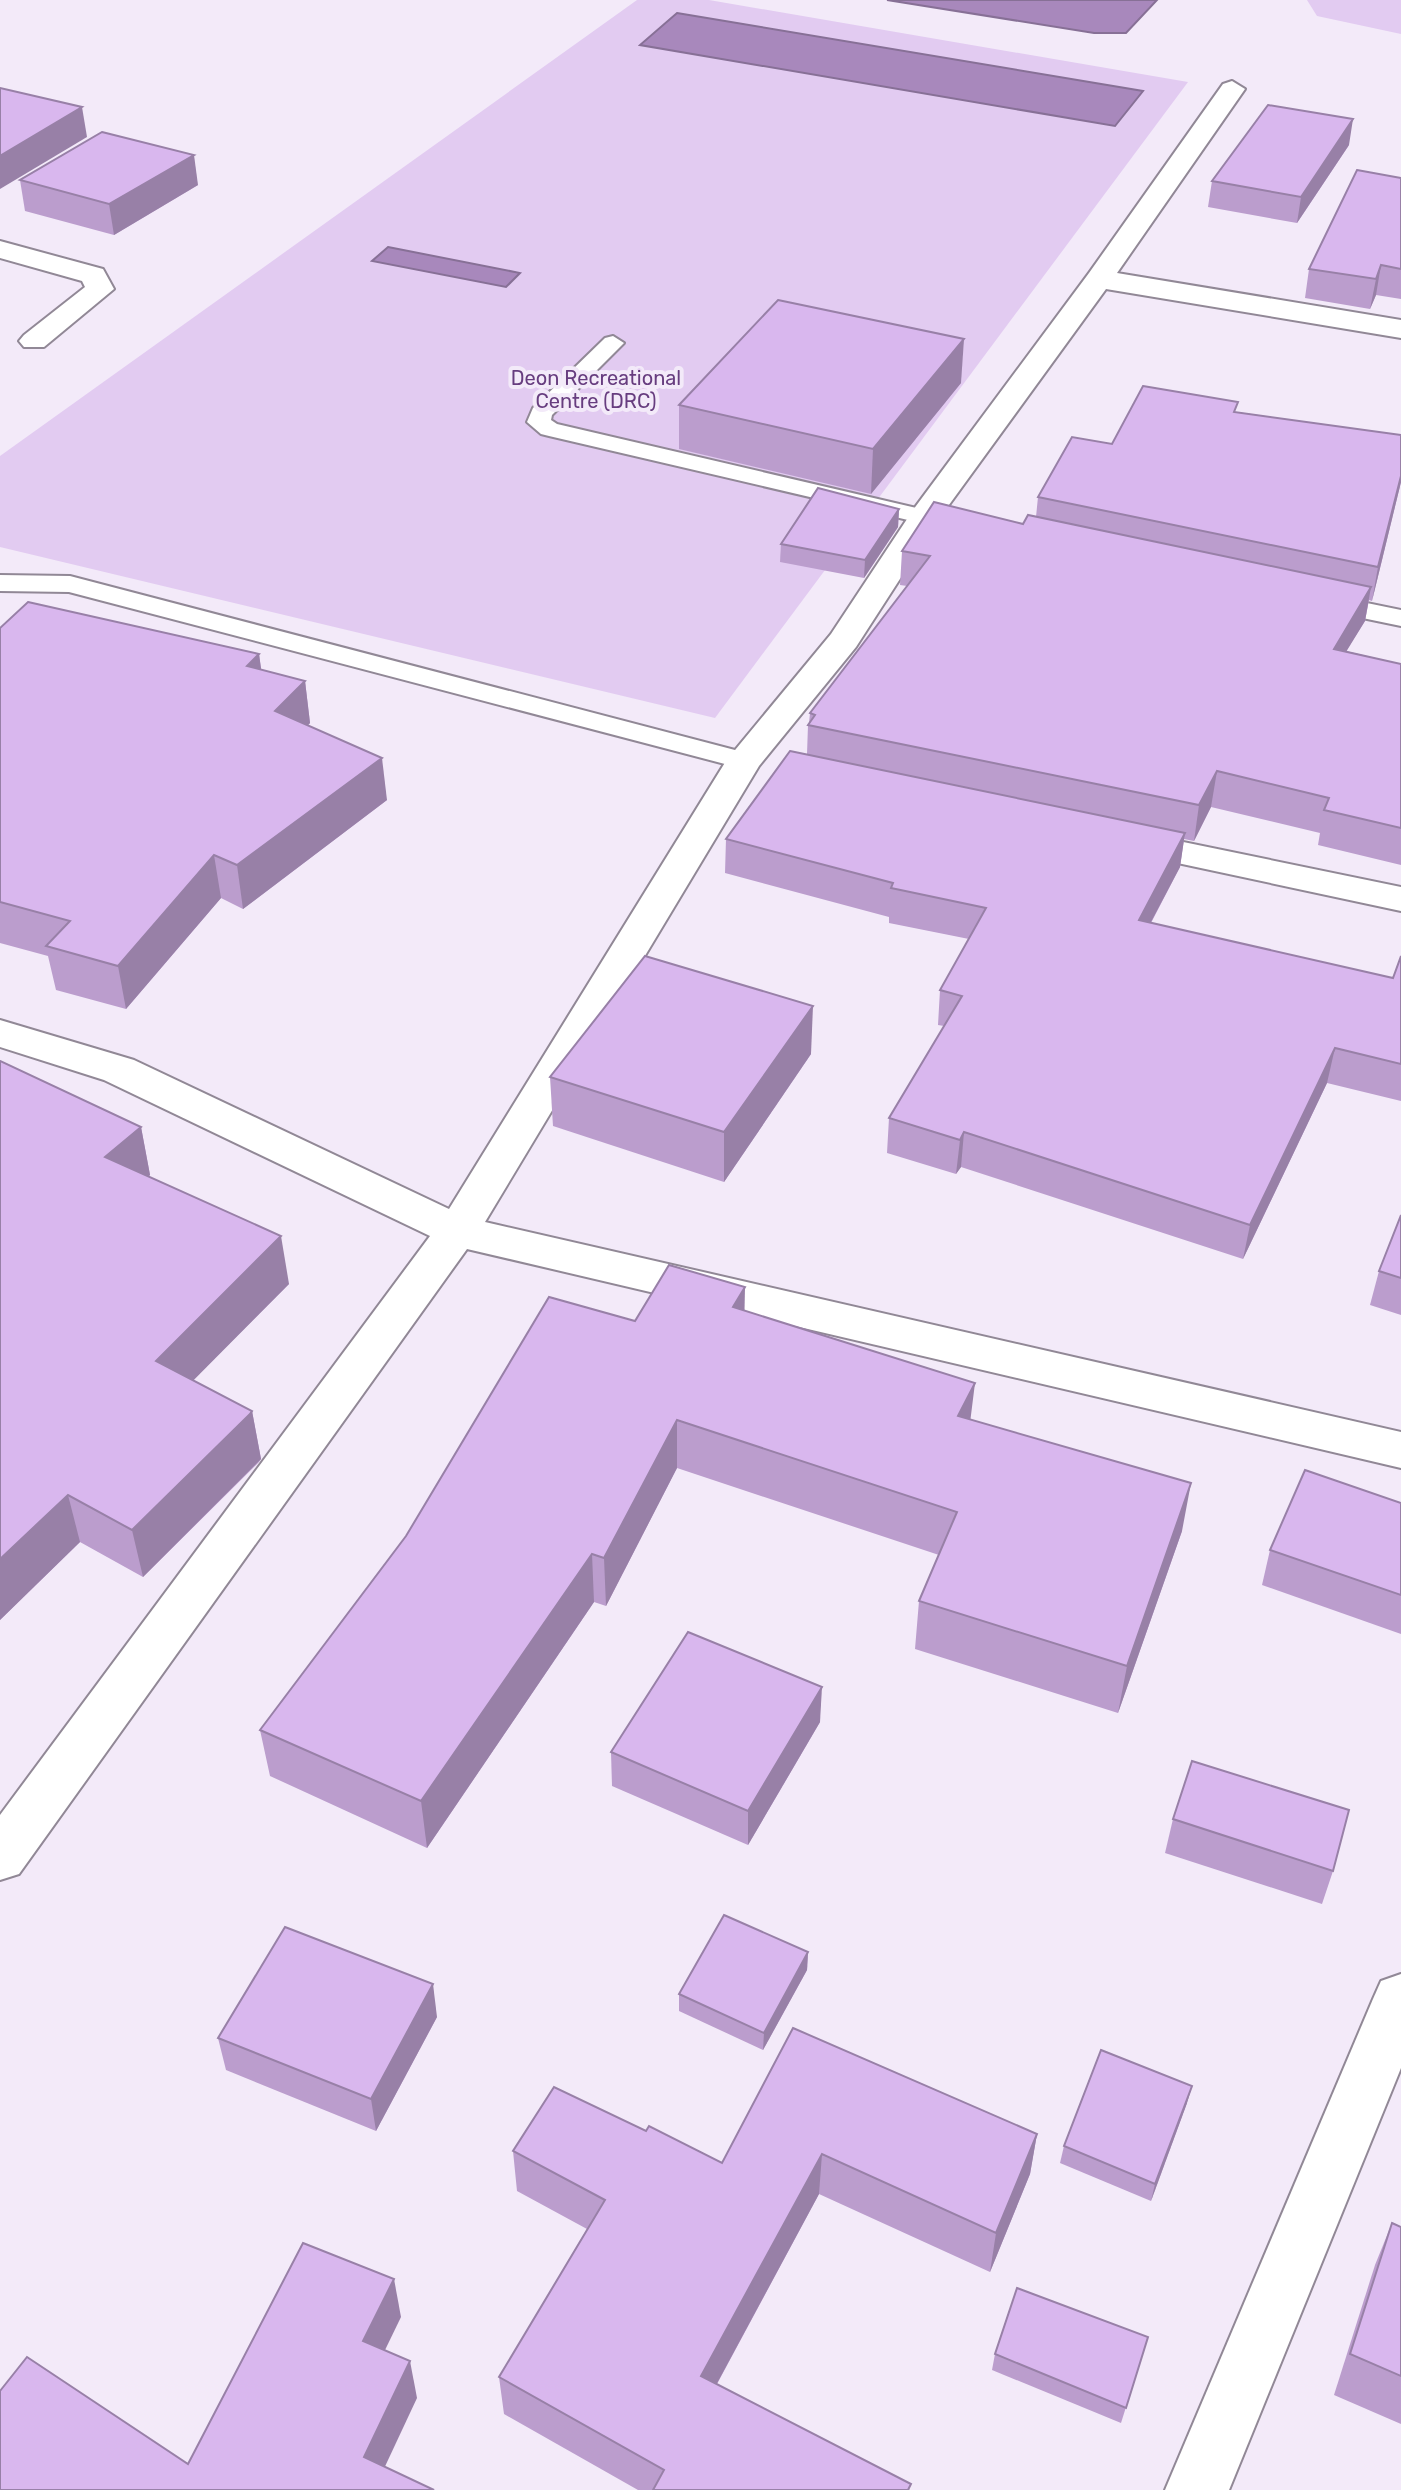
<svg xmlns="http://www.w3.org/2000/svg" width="1401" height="2490" font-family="Rubik,sans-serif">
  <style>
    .green { fill: #e2cbf1 }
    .water { fill: #a888bc; stroke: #877096; stroke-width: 2 }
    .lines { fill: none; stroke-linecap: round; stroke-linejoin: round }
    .lane-casing { stroke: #918896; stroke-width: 4 }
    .street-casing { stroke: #918896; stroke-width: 4 }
    .lane { fill: #fff; fill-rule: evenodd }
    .street { fill: #fff; fill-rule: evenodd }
    .wall { fill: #bb9dcd }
    .shaded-wall { fill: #9880a7 }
    .building { fill: #d9b7ee; stroke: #9880a7; stroke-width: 2 }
    .labels { text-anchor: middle; stroke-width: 8; stroke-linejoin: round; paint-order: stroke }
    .far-park-label { font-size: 20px; fill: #673d7f; stroke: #f3eaf9 }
  </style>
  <rect width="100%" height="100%" fill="#f3eaf9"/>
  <g class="green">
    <path d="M 637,0 L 709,0 L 1188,82 L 715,718 L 0,547 L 0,456 Z"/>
    <path d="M 1307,0 L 1401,0 L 1401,34 L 1317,16 Z"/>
  </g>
  <g class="water">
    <path d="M 887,0 L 1157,0 L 1126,33 L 1094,33 Z"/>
    <path d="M 677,13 L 1143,91 L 1115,126 L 640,45 Z"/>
    <path d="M 388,247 L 520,273 L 506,287 L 372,261 Z"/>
  </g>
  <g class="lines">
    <g class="lane-casing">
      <g id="lane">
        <path d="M 613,336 L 624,343 L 552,415 L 551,420 L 557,424 L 955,517 L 967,524 L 955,531 L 549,436 L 541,434 L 527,422 L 533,408 L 605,338 Z"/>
        <path d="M 0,575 L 70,576 L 754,755 L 758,761 L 754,767 L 744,769 L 69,592 L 0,591 Z"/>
        <path d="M 1323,594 L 1401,610 L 1401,626 L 1314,608 L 1310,602 L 1314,596 Z"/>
      </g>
    </g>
    <g class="street-casing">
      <g id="street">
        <path d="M 1232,81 L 1245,89 L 1117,273 L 1401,320 L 1401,338 L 1106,289 L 938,520 L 856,647 L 759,766 L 485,1222 L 1401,1432 L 1401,1468 L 467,1249 L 19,1874 L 0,1880 L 0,1815 L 430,1236 L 104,1080 L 0,1047 L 0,1020 L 134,1060 L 449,1209 L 726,761 L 831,634 L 913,510 L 1089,273 L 1223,84 Z"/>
        <path d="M 0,241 L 103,269 L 114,289 L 44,347 L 24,347 L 19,341 L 24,335 L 85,287 L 82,281 L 0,258 Z"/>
        <path d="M 1125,830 L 1401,887 L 1401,911 L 1112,849 L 1106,841 L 1112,833 Z"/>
        <path d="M 1401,1974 L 1401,2068 L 1229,2490 L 1165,2490 L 1373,1999 L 1381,1981 Z"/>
      </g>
    </g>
    <use href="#lane" class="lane"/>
    <use href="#street" class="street"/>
  </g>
  <g class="wall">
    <path d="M 1349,145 L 1297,223 L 1208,207 L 1212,181 Z"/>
    <path d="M 1401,178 L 1401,299 L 1376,295 L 1370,309 L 1305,298 L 1309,269 Z"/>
    <path d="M 20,180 L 198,185 L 114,235 L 25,211 Z"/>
    <path d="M 961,383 L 871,494 L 679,449 L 679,405 Z"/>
    <path d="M 1237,412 L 1401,435 L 1401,482 L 1372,601 L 1369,600 L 1365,621 L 1346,651 L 1401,664 L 1401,865 L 1318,845 L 1320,833 L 1211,807 L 1194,841 L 1184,839 L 1180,867 L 1151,923 L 1393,978 L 1401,956 L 1401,1101 L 1327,1083 L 1243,1259 L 961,1167 L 956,1174 L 887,1153 L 889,1118 L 944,1026 L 938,1025 L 940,990 L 969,939 L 889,923 L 889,917 L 725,873 L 726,839 L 807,754 L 808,725 L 809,723 L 810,713 L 907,586 L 900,585 L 902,551 L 1023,524 L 1036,517 L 1038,497 L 1112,444 Z"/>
    <path d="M 899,509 L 898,527 L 864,578 L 780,562 L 781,544 Z"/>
    <path d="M 0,628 L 259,654 L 261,670 L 305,681 L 310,723 L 308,725 L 387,800 L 243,909 L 221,898 L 126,1009 L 56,990 L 48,956 L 0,943 Z"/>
    <path d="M 811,1054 L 724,1182 L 553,1126 L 550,1077 Z"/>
    <path d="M 0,1061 L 141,1127 L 150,1175 L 148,1177 L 289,1284 L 193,1380 L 252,1411 L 261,1459 L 259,1462 L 143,1577 L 80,1542 L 0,1620 Z"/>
    <path d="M 1401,1215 L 1401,1315 L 1370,1305 L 1379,1271 Z"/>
    <path d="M 745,1311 L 971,1420 L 1182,1531 L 1118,1713 L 915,1649 L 919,1601 L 939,1555 L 677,1468 L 606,1606 L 594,1602 L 427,1848 L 270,1776 L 260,1730 L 635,1321 Z"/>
    <path d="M 1401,1503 L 1401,1634 L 1262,1585 L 1270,1550 Z"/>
    <path d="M 820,1722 L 748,1845 L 612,1786 L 611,1752 Z"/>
    <path d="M 1173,1819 L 1333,1871 L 1322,1904 L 1165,1853 Z"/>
    <path d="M 808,1952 L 807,1970 L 763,2050 L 679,2011 L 679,1994 Z"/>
    <path d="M 437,2017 L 376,2131 L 226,2070 L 218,2038 Z"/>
    <path d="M 1187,2103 L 1151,2201 L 1060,2163 L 1064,2146 Z"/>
    <path d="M 646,2131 L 722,2163 L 1037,2134 L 1030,2174 L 990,2272 L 819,2194 L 717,2384 L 910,2490 L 638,2490 L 504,2414 L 499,2377 L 587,2229 L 517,2191 L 513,2151 Z"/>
    <path d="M 1392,2223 L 1401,2227 L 1401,2424 L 1334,2395 L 1375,2265 Z"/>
    <path d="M 1143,2353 L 1121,2423 L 992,2370 L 995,2354 Z"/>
  </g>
  <g class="shaded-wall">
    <path d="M 82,107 L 87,137 L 0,189 L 0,156 Z"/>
    <path d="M 1353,119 L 1349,145 L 1297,223 L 1301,197 Z"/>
    <path d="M 194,155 L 198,185 L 114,235 L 109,204 Z"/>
    <path d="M 1381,265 L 1376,295 L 1370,309 L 1376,279 Z"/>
    <path d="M 964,339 L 961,383 L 871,494 L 873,449 Z"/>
    <path d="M 1401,476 L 1401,482 L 1372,601 L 1378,567 Z"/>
    <path d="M 899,509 L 898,527 L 864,578 L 865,560 Z"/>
    <path d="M 1371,587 L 1365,621 L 1327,683 L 1334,649 Z"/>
    <path d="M 259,654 L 265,696 L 247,666 Z"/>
    <path d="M 305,681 L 310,723 L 280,754 L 275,711 Z"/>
    <path d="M 382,758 L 387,800 L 243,909 L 237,865 Z"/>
    <path d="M 1217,771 L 1211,807 L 1194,841 L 1199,805 Z"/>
    <path d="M 1185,833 L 1180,867 L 1134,954 L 1139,920 Z"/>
    <path d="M 214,855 L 221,898 L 126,1009 L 118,966 Z"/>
    <path d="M 813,1006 L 811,1054 L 724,1182 L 724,1132 Z"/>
    <path d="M 1335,1048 L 1327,1083 L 1243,1259 L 1250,1225 Z"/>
    <path d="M 141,1127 L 150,1175 L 115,1205 L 105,1157 Z"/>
    <path d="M 964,1132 L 961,1167 L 956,1174 L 960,1140 Z"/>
    <path d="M 281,1236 L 289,1284 L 166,1408 L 156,1361 Z"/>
    <path d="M 745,1287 L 744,1335 L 733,1307 Z"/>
    <path d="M 975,1383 L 969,1431 L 958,1416 Z"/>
    <path d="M 252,1411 L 261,1459 L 143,1577 L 132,1530 Z"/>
    <path d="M 677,1420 L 677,1468 L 606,1606 L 604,1558 Z"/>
    <path d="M 1191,1483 L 1182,1531 L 1118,1713 L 1127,1666 Z"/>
    <path d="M 68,1495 L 80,1542 L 0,1620 L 0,1559 Z"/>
    <path d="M 592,1554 L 594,1602 L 427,1848 L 421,1801 Z"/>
    <path d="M 822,1687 L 820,1722 L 748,1845 L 748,1811 Z"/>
    <path d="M 808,1952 L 807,1970 L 763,2050 L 764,2033 Z"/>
    <path d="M 433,1984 L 437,2017 L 376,2131 L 371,2099 Z"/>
    <path d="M 1192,2086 L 1187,2103 L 1151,2201 L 1155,2184 Z"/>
    <path d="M 1037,2134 L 1030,2174 L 990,2272 L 996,2233 Z"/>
    <path d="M 822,2154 L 819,2194 L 701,2413 L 701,2376 Z"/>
    <path d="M 394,2279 L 401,2317 L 371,2379 L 363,2341 Z"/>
    <path d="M 410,2361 L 417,2398 L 374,2490 L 364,2457 Z"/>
  </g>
  <g class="building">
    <path d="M 0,88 L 82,107 L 0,156 Z"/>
    <path d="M 1268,105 L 1353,119 L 1301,197 L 1212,181 Z"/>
    <path d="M 102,132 L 194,155 L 109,204 L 20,180 Z"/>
    <path d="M 1357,170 L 1401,178 L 1401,269 L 1381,265 L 1376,279 L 1309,269 Z"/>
    <path d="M 778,300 L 964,339 L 873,449 L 679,405 Z"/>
    <path d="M 1143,386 L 1238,402 L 1234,412 L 1401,435 L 1401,476 L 1378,567 L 1038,497 L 1072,437 L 1112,444 Z"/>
    <path d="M 818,488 L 899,509 L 865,560 L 781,544 Z"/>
    <path d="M 934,502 L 1023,524 L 1028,515 L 1371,587 L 1334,649 L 1401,664 L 1401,828 L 1324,810 L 1329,798 L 1217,771 L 1199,805 L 808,725 L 815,715 L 810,713 L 930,556 L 902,551 Z"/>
    <path d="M 28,602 L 259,654 L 247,666 L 305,681 L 275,711 L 382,758 L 237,865 L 214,855 L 118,966 L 46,946 L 70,921 L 0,902 L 0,628 Z"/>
    <path d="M 790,751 L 1185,833 L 1139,920 L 1393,978 L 1401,956 L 1401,1064 L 1335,1048 L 1250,1225 L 964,1132 L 960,1140 L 889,1118 L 962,996 L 940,990 L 986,908 L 891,888 L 893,883 L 726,839 Z"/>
    <path d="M 645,956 L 813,1006 L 724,1132 L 550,1077 Z"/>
    <path d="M 0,1061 L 141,1127 L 105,1157 L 281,1236 L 156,1361 L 252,1411 L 250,1414 L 132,1530 L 68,1495 L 0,1559 Z"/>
    <path d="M 1401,1215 L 1401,1278 L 1379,1271 Z"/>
    <path d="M 669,1265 L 745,1287 L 733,1307 L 975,1383 L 958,1416 L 1191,1483 L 1127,1666 L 919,1601 L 957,1512 L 677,1420 L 604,1558 L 592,1554 L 421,1801 L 260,1730 L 406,1536 L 549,1297 L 635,1321 Z"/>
    <path d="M 1305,1470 L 1401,1503 L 1401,1595 L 1270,1550 Z"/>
    <path d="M 688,1632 L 822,1687 L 748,1811 L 611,1752 Z"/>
    <path d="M 1192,1761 L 1349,1810 L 1333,1871 L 1173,1819 Z"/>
    <path d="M 724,1915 L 808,1952 L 764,2033 L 679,1994 Z"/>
    <path d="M 285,1927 L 433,1984 L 371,2099 L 218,2038 Z"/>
    <path d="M 793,2028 L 1037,2134 L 996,2233 L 822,2154 L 701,2376 L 911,2484 L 908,2490 L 653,2490 L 664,2470 L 499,2377 L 605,2200 L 513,2151 L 554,2087 L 646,2131 L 649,2126 L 722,2163 Z"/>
    <path d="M 1101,2050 L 1192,2086 L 1155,2184 L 1064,2146 Z"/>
    <path d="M 1392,2223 L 1401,2227 L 1401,2376 L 1350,2354 Z"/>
    <path d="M 303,2243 L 394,2279 L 363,2341 L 410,2361 L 364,2457 L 434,2490 L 0,2490 L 0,2391 L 27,2357 L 188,2464 Z"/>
    <path d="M 1017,2288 L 1148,2337 L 1126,2408 L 995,2354 Z"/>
  </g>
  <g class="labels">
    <g class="far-park-label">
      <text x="596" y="385">Deon Recreational<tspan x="596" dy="23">Centre (DRC)</tspan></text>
    </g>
  </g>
</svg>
